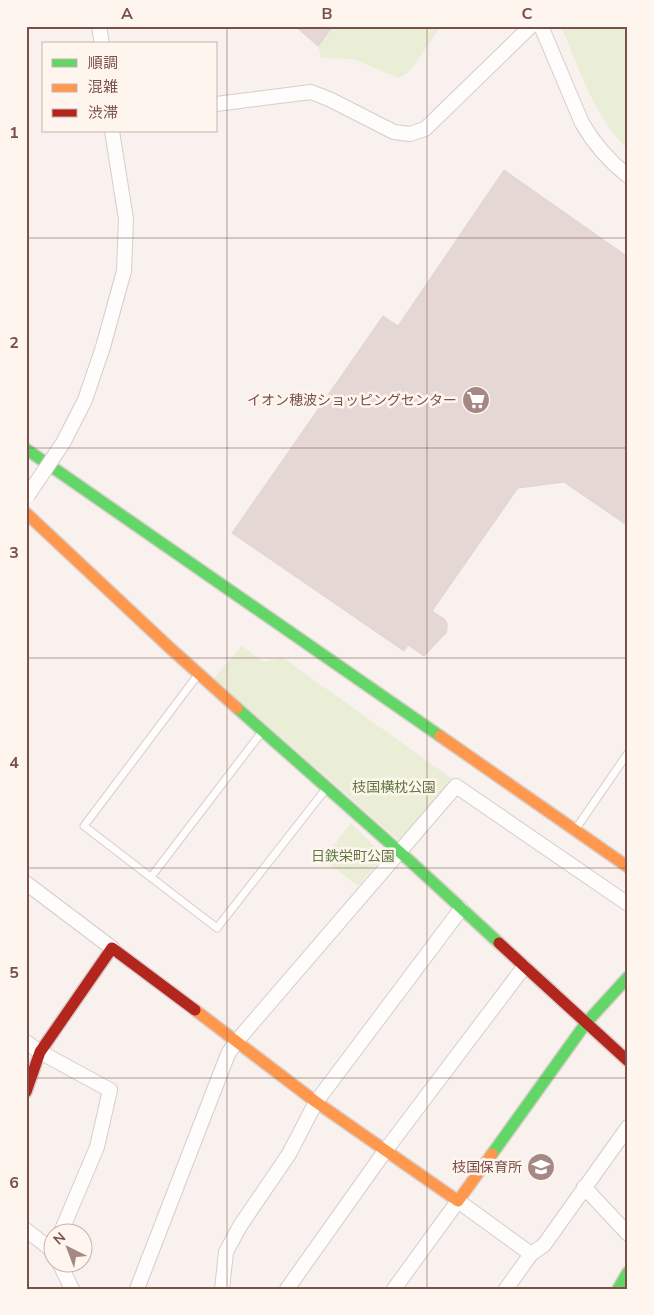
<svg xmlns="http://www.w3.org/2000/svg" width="654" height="1315" font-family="'Nunito Sans','Noto Sans JP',sans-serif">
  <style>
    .green { fill: #eaeed7 }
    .building { fill: #e5d7d4; stroke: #e2d3cf }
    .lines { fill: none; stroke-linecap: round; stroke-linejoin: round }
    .lane-casing { stroke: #d7cdca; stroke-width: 9 }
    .street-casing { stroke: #d7cdca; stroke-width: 16 }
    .fast-casing { stroke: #d9ceca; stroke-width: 14 }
    .slow-casing { stroke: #d9ceca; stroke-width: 14 }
    .jam-casing { stroke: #d9ceca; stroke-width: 14 }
    .lane { stroke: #fefdfc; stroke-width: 7 }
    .street { stroke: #fefdfc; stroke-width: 14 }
    .fast { stroke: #63d668; stroke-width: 11 }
    .slow { stroke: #ff974d; stroke-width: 11 }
    .jam { stroke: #b3261e; stroke-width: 11 }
    .street-bridge-casing { stroke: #d7cdca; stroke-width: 16; stroke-linecap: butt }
    .street-bridge { stroke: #fefdfc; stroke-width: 14 }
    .grid { fill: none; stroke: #79504a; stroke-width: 1; stroke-opacity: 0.55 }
    .labels { text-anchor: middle; stroke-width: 5; stroke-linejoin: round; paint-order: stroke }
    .poi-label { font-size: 14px; fill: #79504a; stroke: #fff5ef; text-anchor: end }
    .park-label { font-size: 14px; fill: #5e7a3e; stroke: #fff5ef }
    .neatline { fill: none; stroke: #79504a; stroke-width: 2 }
    .grid-label { font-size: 16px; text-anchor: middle; font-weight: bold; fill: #79504a }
  </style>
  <rect width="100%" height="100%" fill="#f8f1ed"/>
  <g class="green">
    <path d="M 325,26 L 441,26 L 410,71 L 399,78 L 353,59 L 321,58 L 318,46 L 330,30 Z"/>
    <path d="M 561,26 L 628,26 L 628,150 C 594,116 579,69 561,26 Z"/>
    <path d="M 242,646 L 264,662 L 282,657 L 454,780 L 402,843 L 214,678 Z"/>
    <path d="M 351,823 L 381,853 L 380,860 L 358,886 L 323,859 Z"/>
  </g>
  <g class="building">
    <path d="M 295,26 L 333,26 L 318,46 Z"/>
    <path d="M 504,170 L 628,257 L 628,526 L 564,482 L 518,488 L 432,611 L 444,619 L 447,623 L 447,629 L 446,633 L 424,656 L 408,645 L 404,651 L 232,533 L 383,316 L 398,326 Z"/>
  </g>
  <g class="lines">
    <g class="lane-casing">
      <g id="lane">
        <path d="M 197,676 L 84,826 L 217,928 L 325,790"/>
        <path d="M 575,830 L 628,753"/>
        <path d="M 151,877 L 261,733"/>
      </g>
    </g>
    <g class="street-casing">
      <g id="street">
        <path d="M 99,26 L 102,44"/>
        <path d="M 541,26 L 582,123 C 594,144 609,161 628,176"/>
        <path d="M 216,104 L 311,92 L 329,99 L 394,132 L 410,134 L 425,129 L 531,26"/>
        <path d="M 63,443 L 85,400 L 103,347 L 124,271 L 126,219 L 112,131"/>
        <path d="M 26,883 L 112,948"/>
        <path d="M 26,1042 L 40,1052 L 110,1090 L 97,1147 L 61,1232"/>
        <path d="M 584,1187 L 628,1234"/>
        <path d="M 26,1230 L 52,1250"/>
        <path d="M 59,1262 L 72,1289"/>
        <path d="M 137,1289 L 228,1054 L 236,1042 L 456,786 L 628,904"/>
        <path d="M 222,1289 L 226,1252 L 240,1226 L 289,1154 L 316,1102 L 461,909"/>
        <path d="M 287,1289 L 385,1151 L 524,967"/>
        <path d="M 394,1289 L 458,1201 L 531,1254"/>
        <path d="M 506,1289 L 531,1254 L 544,1245 L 628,1127"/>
      </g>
    </g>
    <g class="fast-casing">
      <g id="fast">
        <path d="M 26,449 L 440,736"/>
        <path d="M 237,708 L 411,862 L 499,943"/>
        <path d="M 492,1154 L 586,1023 L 628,977"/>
        <path d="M 618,1289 L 628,1272"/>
      </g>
    </g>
    <g class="slow-casing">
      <g id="slow">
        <path d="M 26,513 L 170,648 L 237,708"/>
        <path d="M 440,736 L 628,867"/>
        <path d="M 195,1010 L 316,1102 L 458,1201 L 492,1154"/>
      </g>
    </g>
    <g class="jam-casing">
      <g id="jam">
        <path d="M 499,943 L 628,1061"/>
        <path d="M 26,1092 L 40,1052 L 112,948 L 195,1010"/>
      </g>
    </g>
    <use href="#lane" class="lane"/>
    <use href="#street" class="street"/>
    <use href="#fast" class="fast"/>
    <use href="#slow" class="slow"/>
    <use href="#jam" class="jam"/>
    <g class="street-bridge-casing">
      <path id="street-bridge" d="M 28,495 L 63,443"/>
    </g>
    <use href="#street-bridge" class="street-bridge"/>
  </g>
  <path class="grid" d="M 227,26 L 227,1289M 427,26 L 427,1289M 26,238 L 628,238M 26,448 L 628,448M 26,658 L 628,658M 26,868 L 628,868M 26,1078 L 628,1078"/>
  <defs>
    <g id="supermarket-disc" transform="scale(1.4375)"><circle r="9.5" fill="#a58883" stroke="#fff5ef"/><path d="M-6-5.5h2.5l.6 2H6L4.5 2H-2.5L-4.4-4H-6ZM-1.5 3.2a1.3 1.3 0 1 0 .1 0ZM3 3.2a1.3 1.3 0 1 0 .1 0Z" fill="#fff"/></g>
    <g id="school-disc" transform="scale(1.4375)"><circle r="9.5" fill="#a58883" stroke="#fff5ef"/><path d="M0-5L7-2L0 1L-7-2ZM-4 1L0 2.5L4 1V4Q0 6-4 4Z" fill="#fff"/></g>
  </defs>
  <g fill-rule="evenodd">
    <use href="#supermarket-disc" x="476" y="400"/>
    <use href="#school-disc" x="541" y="1167"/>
  </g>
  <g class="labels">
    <g class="poi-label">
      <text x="457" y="405">イオン穂波ショッピングセンター</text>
      <text x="522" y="1172">枝国保育所</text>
    </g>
    <g class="park-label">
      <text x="394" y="792">枝国横枕公園</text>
      <text x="353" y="861">日鉄栄町公園</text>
    </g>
  </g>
  <rect width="654" height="1315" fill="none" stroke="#fff5ef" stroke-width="55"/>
  <rect x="42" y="42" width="175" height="90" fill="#fff5ef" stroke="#c9b3ad"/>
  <rect x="52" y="59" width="25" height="8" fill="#63d668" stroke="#c9b3ad"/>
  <text x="88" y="68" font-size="15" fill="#79504a">順調</text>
  <rect x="52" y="84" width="25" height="8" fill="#ff974d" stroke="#c9b3ad"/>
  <text x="88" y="92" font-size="15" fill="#79504a">混雑</text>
  <rect x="52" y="109" width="25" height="8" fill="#b3261e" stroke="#c9b3ad"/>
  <text x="88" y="118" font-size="15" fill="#79504a">渋滞</text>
  <g transform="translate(68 1248) rotate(318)"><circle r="24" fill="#fff5ef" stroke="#c9b3ad"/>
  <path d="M0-4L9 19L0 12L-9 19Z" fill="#a58883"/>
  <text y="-8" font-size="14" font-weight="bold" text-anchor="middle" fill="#79504a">N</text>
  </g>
  <rect x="28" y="28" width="598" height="1260" class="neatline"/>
  <g class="grid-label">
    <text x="127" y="19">A</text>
    <text x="327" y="19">B</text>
    <text x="527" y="19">C</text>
    <text x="14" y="138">1</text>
    <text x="14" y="348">2</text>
    <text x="14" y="558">3</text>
    <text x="14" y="768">4</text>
    <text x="14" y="978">5</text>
    <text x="14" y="1188">6</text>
  </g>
</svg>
